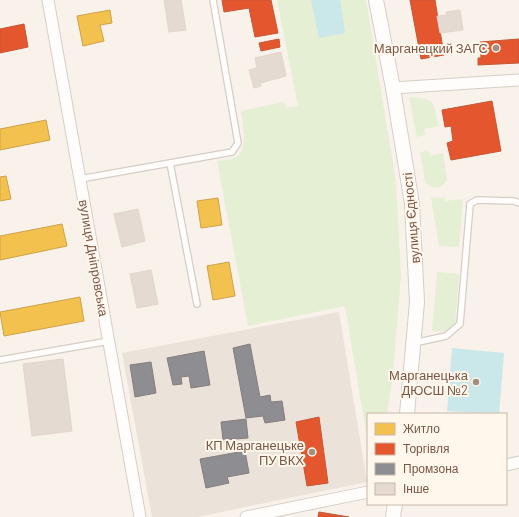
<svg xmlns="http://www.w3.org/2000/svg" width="519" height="517" font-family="Barlow,sans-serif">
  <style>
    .industrial { fill: #ebe2da }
    .green { fill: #e4efd3 }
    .water { fill: #cae7e9 }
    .homes { fill: #f2c14e; stroke: #cda24c }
    .shops { fill: #e4572e; stroke: #c45736 }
    .industry { fill: #8d8d92; stroke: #877d7c }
    .building { fill: #e5dad1; stroke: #e1d5cc }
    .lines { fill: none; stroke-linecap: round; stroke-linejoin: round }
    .service-casing { stroke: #d6cec6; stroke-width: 8 }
    .minor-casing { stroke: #d6cec6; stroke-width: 13 }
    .tertiary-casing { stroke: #d6cec6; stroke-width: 16 }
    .service { stroke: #fefdfc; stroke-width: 5.5 }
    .minor { stroke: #fefdfc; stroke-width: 11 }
    .tertiary { stroke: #fefdfc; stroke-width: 14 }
    .poi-dot { fill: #a58e81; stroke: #fff7eb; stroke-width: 1.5 }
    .labels { text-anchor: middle; stroke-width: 4; stroke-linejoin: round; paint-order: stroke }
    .poi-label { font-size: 13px; fill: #785848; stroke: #fff7eb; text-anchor: end }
    .street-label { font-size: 13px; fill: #785848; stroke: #fff7eb }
  </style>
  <rect width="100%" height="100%" fill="#f8f2ea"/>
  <path class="industrial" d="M 339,312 L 367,482 L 197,517 L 152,517 L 122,353 Z"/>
  <g class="green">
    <path d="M 277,0 L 366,0 L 396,182 L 401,275 L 393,374 L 387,414 L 368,414 L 368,432 L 366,432 L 345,306 L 248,326 L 217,161 C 223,160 231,160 236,157 C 249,150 242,123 241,111 L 284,102 L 286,108 L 298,106 Z"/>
    <path d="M 409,97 C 435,99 434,100 438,126 L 424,129 L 425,135 L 417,137 Z"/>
    <path d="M 428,151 L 430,156 L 443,153 L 447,180 C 442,189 431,191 425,181 L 420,152 Z"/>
    <path d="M 444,197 L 445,201 L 463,199 L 459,247 L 439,246 L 431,198 Z"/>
    <path d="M 437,272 L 459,274 L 455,324 L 447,332 L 432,331 Z"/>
  </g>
  <g class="water">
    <path d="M 311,0 L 340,0 L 345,33 L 319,38 Z"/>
    <path d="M 452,348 L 504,353 L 499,414 L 447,411 Z"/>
  </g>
  <g class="homes">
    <path d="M 110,10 L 112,23 L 100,25 L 104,41 L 83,46 L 77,16 Z"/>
    <path d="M 46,120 L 50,140 L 0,150 L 0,129 Z"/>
    <path d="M 6,176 L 11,199 L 0,201 L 0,177 Z"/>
    <path d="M 218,198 L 222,225 L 201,228 L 197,201 Z"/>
    <path d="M 62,224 L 67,246 L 0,260 L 0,236 Z"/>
    <path d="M 229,262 L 235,296 L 213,300 L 207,266 Z"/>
    <path d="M 80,297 L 84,321 L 4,336 L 0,312 Z"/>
  </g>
  <g class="shops">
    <path d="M 222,0 L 271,0 L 278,33 L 255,37 L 249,8 L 224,12 Z"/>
    <path d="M 410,0 L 435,0 L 444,55 L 421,59 Z"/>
    <path d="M 24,24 L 28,47 L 0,53 L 0,29 Z"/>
    <path d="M 279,39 L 280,47 L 261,51 L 259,43 Z"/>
    <path d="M 519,39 L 519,63 L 478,65 L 478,58 L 481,58 L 480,42 Z"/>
    <path d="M 492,101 L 501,151 L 451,160 L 447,143 L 453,141 L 451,126 L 445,127 L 442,110 Z"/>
    <path d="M 319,417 L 328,483 L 307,486 L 296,422 Z"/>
    <path d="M 319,512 L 349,517 L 318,517 Z"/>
  </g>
  <g class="industry">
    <path d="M 250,344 L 260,397 L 270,395 L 271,402 L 282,401 L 285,420 L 265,423 L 263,416 L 246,418 L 233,348 Z"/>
    <path d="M 204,351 L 210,385 L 191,388 L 189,376 L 181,377 L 182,384 L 173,385 L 167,358 Z"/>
    <path d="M 151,362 L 156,393 L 135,397 L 130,365 Z"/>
    <path d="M 246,419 L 248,438 L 223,440 L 221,422 Z"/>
    <path d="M 245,451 L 249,473 L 227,477 L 229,483 L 206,488 L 200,459 Z"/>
  </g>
  <g class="building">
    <path d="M 164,0 L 181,0 L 186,30 L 169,32 Z"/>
    <path d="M 460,10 L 463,30 L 440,33 L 437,16 L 447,15 L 446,12 Z"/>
    <path d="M 281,52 L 286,76 L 260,83 L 261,86 L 254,88 L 249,70 L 257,68 L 255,58 Z"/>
    <path d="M 138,209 L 145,241 L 122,247 L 114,214 Z"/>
    <path d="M 151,270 L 158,304 L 137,308 L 130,274 Z"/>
    <path d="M 63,359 L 72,431 L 32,436 L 23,364 Z"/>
  </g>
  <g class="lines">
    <g class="service-casing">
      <g id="service">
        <path d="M 170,163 L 197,304"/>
        <path d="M 80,179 L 232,152 L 238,143 L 213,0"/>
        <path d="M 414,343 L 446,336 L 460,324 L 470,204 L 477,200 L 514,201 L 519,203"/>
        <path d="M 0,360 L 109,341"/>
      </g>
    </g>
    <g class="minor-casing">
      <g id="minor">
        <path d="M 48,0 L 140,517"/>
        <path d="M 393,88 L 519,80"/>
        <path d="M 506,465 L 519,462"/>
        <path d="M 246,517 L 368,492"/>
      </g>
    </g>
    <g class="tertiary-casing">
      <g id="tertiary">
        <path d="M 376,0 L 393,88 L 412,204 L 417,302 L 407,414"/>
        <path d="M 393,517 L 395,504"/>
      </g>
    </g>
    <use href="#service" class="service"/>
    <use href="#minor" class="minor"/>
    <use href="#tertiary" class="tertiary"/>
  </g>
  <g class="poi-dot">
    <circle cx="496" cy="48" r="4"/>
    <circle cx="476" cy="382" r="4"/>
    <circle cx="312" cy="452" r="4"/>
  </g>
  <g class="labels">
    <g class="poi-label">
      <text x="488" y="53">Марганецкий ЗАГС</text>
      <text x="468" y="380">Марганецька<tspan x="468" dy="15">ДЮСШ №2</tspan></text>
      <text x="304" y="450">КП Марганецьке<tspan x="304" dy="15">ПУ ВКХ</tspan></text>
    </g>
    <g class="street-label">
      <text transform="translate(411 218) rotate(-95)" y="5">вулиця Єдності</text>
      <text transform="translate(94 258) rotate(80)" y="5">вулиця Дніпровська</text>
    </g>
  </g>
  <rect x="367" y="413" width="140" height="92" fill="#fff7eb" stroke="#c9b7aa"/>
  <rect x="375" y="423" width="20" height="12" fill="#f2c14e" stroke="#c9b7aa"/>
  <text x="403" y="433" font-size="12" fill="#785848">Житло</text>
  <rect x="375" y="443" width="20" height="12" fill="#e4572e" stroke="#c9b7aa"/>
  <text x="403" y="453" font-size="12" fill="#785848">Торгівля</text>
  <rect x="375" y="463" width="20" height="12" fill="#8d8d92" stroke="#c9b7aa"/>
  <text x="403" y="473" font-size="12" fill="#785848">Промзона</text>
  <rect x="375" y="483" width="20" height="12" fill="#e5dad1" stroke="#c9b7aa"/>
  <text x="403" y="493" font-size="12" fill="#785848">Інше</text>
</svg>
